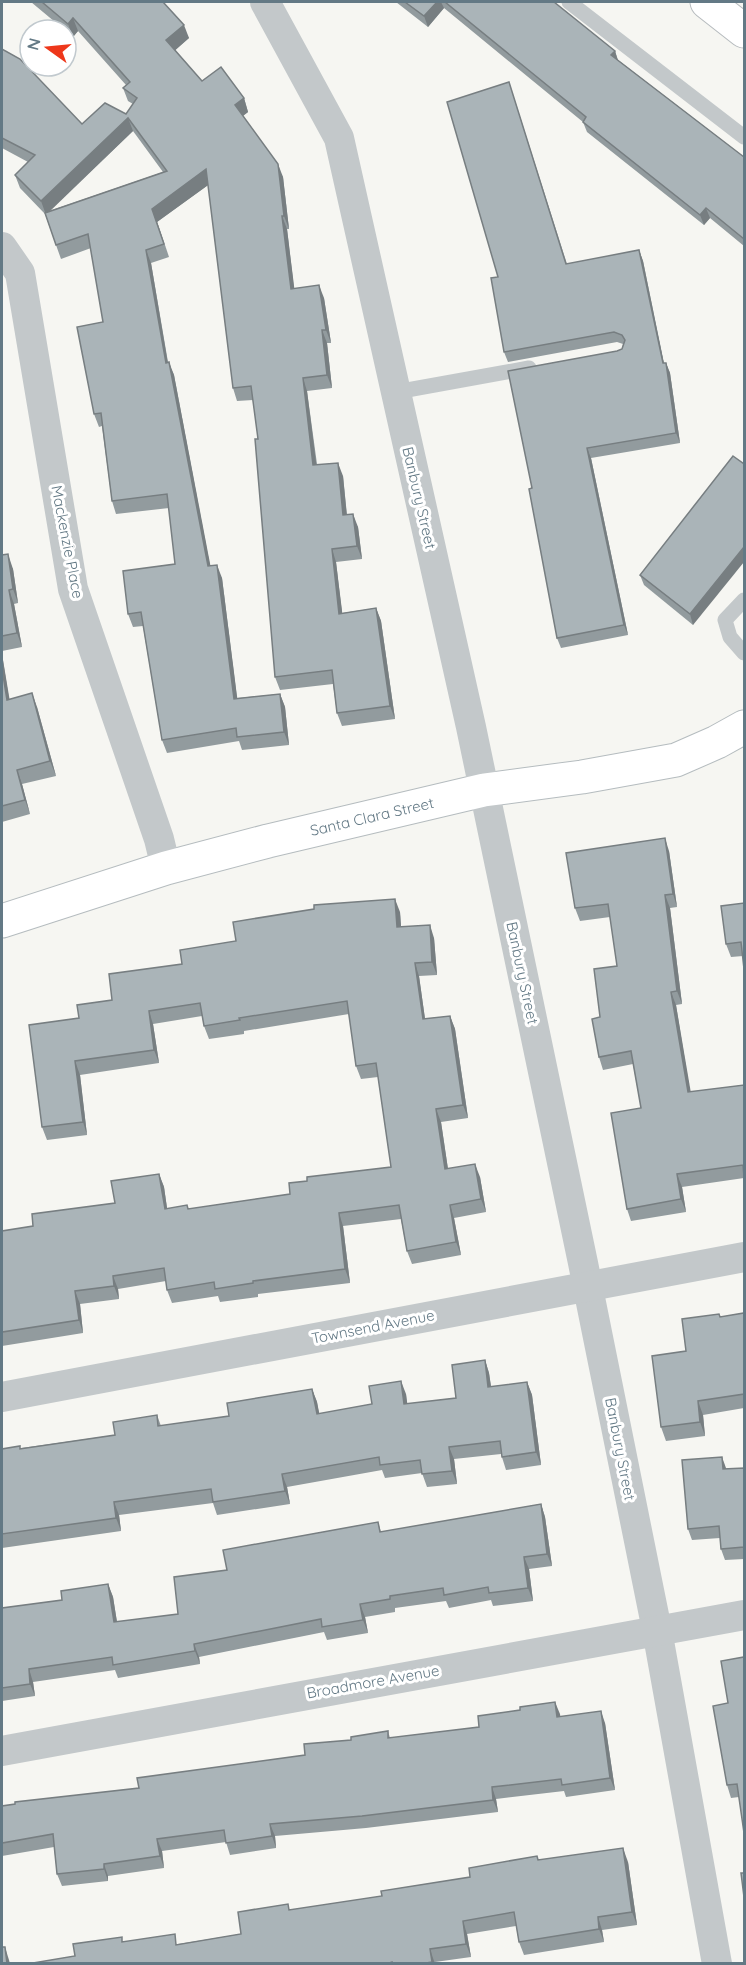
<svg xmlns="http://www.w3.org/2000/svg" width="746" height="1965" font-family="Quicksand,sans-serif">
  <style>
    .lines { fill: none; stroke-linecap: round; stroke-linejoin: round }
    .secondary-casing { stroke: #b5bcbf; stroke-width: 35 }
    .primary-casing { stroke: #b6bbbe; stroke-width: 35 }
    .lane { stroke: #c3c8ca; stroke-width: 15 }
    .street { stroke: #c3c8ca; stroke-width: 30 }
    .secondary { stroke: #fff; stroke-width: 33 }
    .primary { stroke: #fff; stroke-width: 33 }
    .wall { fill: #929b9e; fill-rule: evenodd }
    .shaded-wall { fill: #777e81 }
    .building { fill: #aab4b8; stroke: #777e81; stroke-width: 1.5 }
    .labels { text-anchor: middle; stroke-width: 6; stroke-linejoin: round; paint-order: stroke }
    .street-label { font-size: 15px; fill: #637985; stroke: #fff }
  </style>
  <rect width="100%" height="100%" fill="#f6f6f2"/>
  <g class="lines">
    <g class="secondary-casing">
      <path id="secondary" d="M 2,921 L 166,868 L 268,841 L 484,790 L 582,777 L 676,760 L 717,742 L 744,727"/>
    </g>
    <g class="primary-casing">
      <path id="primary" d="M 707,2 L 744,31"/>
    </g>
    <g class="lane">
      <path d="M 569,2 L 744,137"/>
      <path d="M 396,392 L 529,368"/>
      <path d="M 744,600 L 725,620 L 730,637 L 744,653"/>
    </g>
    <g class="street">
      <path d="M 265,2 L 339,138 L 471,727 L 583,1263 L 657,1630 L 717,1964"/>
      <path d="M 2,247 L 20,273 L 73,589 L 159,839 L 166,868"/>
      <path d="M 2,1397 L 744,1257"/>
      <path d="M 2,1751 L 744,1615"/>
    </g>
    <use href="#secondary" class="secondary"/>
    <use href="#primary" class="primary"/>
  </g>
  <g class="wall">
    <path d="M 31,2 L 163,2 L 189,38 L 175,50 L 202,81 L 244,98 L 248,112 L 243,116 L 283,177 L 289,229 L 287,229 L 294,288 L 324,298 L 331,343 L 327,343 L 332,388 L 307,391 L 317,464 L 343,476 L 347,515 L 358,527 L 362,559 L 336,562 L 342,613 L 376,608 L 381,621 L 395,719 L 342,726 L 337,713 L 333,684 L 280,690 L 275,677 L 258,439 L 253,400 L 237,401 L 233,388 L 208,185 L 157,222 L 169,257 L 151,263 L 168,362 L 174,375 L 210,566 L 222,578 L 237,698 L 280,694 L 285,707 L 289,745 L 242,750 L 239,741 L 167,753 L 162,740 L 143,626 L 133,627 L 128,614 L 175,564 L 169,508 L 116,514 L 112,501 L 102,426 L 99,427 L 94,414 L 103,322 L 91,248 L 61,259 L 45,214 L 20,188 L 15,175 L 28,162 L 2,148 L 2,49 L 82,124 L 126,114 L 133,104 L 128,101 L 123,88 L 126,85 L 78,31 L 73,37 ZM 133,131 L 163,172 L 49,211 Z"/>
    <path d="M 396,2 L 554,2 L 615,51 L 618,60 L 744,157 L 744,246 L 710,218 L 704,225 L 587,132 L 583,122 L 444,8 L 428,27 Z"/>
    <path d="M 509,82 L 567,264 L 639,250 L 643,261 L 664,363 L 666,363 L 670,373 L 680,443 L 591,458 L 628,635 L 561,648 L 557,638 L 532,488 L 617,351 L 622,349 L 623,344 L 617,342 L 508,362 L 504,352 L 498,277 Z"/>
    <path d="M 744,464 L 693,625 L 644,585 L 640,575 Z"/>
    <path d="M 2,555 L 13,569 L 18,603 L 14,604 L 22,647 L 2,651 Z"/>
    <path d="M 2,654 L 9,699 L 37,707 L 56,776 L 22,784 L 30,814 L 2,822 Z"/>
    <path d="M 669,851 L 677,907 L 670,908 L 682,1004 L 676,1005 L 690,1092 L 744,1085 L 744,1178 L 682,1187 L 686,1212 L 631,1221 L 627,1209 L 641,1108 L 633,1064 L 603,1070 L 599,1057 L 600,1017 L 617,966 L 610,917 L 580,921 L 575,908 Z"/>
    <path d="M 744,903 L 743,956 L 731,957 L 726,944 Z"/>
    <path d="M 400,912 L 401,927 L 434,938 L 437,975 L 419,976 L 425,1019 L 450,1016 L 455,1029 L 468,1118 L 441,1122 L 448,1169 L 480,1177 L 486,1212 L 454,1218 L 461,1255 L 412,1264 L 407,1251 L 401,1219 L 343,1226 L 350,1283 L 258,1294 L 258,1297 L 220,1302 L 218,1296 L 172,1303 L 167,1290 L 166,1281 L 118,1289 L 119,1299 L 80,1304 L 83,1333 L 2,1346 L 2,1231 L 33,1226 L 115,1203 L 159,1174 L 164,1187 L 167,1208 L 189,1209 L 290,1194 L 307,1181 L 391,1167 L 378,1077 L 361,1079 L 356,1066 L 349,1014 L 244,1031 L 244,1034 L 209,1039 L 204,1026 L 202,1016 L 153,1024 L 159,1063 L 80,1075 L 87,1135 L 47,1140 L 42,1127 L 79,1018 L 182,964 L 236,941 Z"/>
    <path d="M 744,1313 L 744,1408 L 703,1415 L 705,1436 L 666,1441 L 661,1427 L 686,1351 L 720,1317 Z"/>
    <path d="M 485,1360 L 489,1373 L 491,1387 L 527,1382 L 532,1395 L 541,1465 L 506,1470 L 501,1454 L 454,1459 L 457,1484 L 427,1487 L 422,1473 L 385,1478 L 382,1470 L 287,1487 L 290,1504 L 217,1515 L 213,1503 L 119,1515 L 121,1531 L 2,1548 L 2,1449 L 21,1448 L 115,1435 L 157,1415 L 161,1426 L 229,1416 L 312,1389 L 317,1402 L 319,1414 L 372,1404 L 406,1394 L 407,1404 L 456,1398 Z"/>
    <path d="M 744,1468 L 744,1559 L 725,1560 L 721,1549 L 720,1538 L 692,1540 L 688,1529 L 727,1469 Z"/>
    <path d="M 541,1504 L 545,1517 L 552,1566 L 529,1569 L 533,1601 L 493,1606 L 491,1600 L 449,1608 L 446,1601 L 395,1608 L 395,1612 L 365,1617 L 368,1633 L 327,1640 L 324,1632 L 199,1657 L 200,1664 L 118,1678 L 115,1670 L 33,1682 L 35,1696 L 2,1701 L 2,1608 L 62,1600 L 108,1584 L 113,1597 L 117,1622 L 178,1614 L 227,1570 L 378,1522 L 381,1532 Z"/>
    <path d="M 744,1657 L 739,1797 L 731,1798 L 727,1785 L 728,1703 Z"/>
    <path d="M 560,1714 L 560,1717 L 605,1723 L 615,1790 L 566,1797 L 564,1791 L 496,1799 L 498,1812 L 366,1828 L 275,1836 L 276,1848 L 230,1855 L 226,1842 L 162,1851 L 164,1868 L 108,1876 L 108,1881 L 62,1886 L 57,1874 L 54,1847 L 2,1856 L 2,1806 L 139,1788 L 305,1755 L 351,1740 L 388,1731 L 390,1738 L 479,1727 Z"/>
    <path d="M 537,1856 L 538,1860 L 628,1862 L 637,1925 L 602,1930 L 604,1942 L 524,1955 L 519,1942 L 516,1926 L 467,1934 L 471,1957 L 435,1962 L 435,1964 L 27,1964 L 75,1956 L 123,1941 L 178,1944 L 241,1934 L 290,1910 L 382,1896 L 470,1877 Z"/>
  </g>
  <g class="shaded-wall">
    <path d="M 437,2 L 441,2 L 444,8 L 428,27 L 424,16 Z"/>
    <path d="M 73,18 L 78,31 L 73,37 L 68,24 Z"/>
    <path d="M 184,25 L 189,38 L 171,54 L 166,40 Z"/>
    <path d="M 615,51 L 618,61 L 611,55 Z"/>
    <path d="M 244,98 L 248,112 L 240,118 L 235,105 Z"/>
    <path d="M 128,118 L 133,131 L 46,215 L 41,201 Z"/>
    <path d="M 278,164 L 283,177 L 289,229 L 284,216 Z"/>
    <path d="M 206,169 L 211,183 L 157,222 L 169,257 L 152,209 Z"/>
    <path d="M 706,208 L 710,218 L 704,225 L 700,215 Z"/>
    <path d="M 282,216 L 287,229 L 296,302 L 291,289 Z"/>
    <path d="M 146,250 L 151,263 L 170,376 L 166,363 Z"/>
    <path d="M 639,250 L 643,261 L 666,374 L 663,363 Z"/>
    <path d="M 319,285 L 324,298 L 331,343 L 326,330 Z"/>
    <path d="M 322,330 L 327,343 L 332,388 L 327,375 Z"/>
    <path d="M 169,362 L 174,375 L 213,579 L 208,566 Z"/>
    <path d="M 666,363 L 670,373 L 680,443 L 676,433 Z"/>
    <path d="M 303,378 L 307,391 L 318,478 L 313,465 Z"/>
    <path d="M 587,448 L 591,458 L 628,635 L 624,625 Z"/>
    <path d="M 338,463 L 343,476 L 348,528 L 343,515 Z"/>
    <path d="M 353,514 L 358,527 L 362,559 L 357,546 Z"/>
    <path d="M 744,547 L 744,562 L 693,625 L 690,614 Z"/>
    <path d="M 332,549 L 336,562 L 344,627 L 339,614 Z"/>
    <path d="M 8,554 L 13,569 L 18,603 L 13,589 Z"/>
    <path d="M 217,565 L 222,578 L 239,712 L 234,699 Z"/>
    <path d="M 9,590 L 14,604 L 22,647 L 17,633 Z"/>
    <path d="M 376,608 L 381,621 L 395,719 L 390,706 Z"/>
    <path d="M 2,654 L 12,714 L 7,700 L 2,669 Z"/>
    <path d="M 32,693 L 37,707 L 56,776 L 50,761 Z"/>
    <path d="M 280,694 L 285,707 L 289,745 L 284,732 Z"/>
    <path d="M 17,770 L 22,784 L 30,814 L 25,800 Z"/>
    <path d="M 665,838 L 669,851 L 677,907 L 673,894 Z"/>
    <path d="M 665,895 L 670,908 L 682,1004 L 677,991 Z"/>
    <path d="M 395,899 L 400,912 L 402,940 L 397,927 Z"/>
    <path d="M 430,925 L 434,938 L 437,975 L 432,962 Z"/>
    <path d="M 415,963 L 419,976 L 427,1033 L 423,1019 Z"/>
    <path d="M 671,992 L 676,1005 L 693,1105 L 688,1092 Z"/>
    <path d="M 149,1011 L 153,1024 L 159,1063 L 154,1050 Z"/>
    <path d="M 450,1016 L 455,1029 L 468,1118 L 463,1105 Z"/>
    <path d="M 75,1061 L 80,1075 L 87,1135 L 83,1122 Z"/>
    <path d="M 436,1109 L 441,1122 L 450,1183 L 445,1169 Z"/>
    <path d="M 475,1164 L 480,1177 L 486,1212 L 481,1199 Z"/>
    <path d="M 159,1174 L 164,1187 L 169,1222 L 165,1209 Z"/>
    <path d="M 677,1174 L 682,1187 L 686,1212 L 681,1199 Z"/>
    <path d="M 450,1205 L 454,1218 L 461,1255 L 456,1242 Z"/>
    <path d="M 339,1213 L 343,1226 L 350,1283 L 345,1269 Z"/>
    <path d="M 113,1276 L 118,1289 L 119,1299 L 114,1286 Z"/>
    <path d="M 75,1291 L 80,1304 L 83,1333 L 79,1320 Z"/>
    <path d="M 485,1360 L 489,1373 L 493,1400 L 488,1387 Z"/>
    <path d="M 401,1381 L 406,1394 L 409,1417 L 404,1404 Z"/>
    <path d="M 527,1382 L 532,1395 L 541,1465 L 536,1452 Z"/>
    <path d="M 312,1389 L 317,1402 L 322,1427 L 317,1414 Z"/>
    <path d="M 698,1401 L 703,1415 L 705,1436 L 700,1422 Z"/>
    <path d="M 449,1447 L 454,1459 L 457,1484 L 452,1471 Z"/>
    <path d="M 722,1457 L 726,1468 L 727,1481 L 723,1469 Z"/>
    <path d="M 282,1474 L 287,1487 L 290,1504 L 285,1491 Z"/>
    <path d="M 114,1502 L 119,1515 L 121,1531 L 116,1518 Z"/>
    <path d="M 541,1504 L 545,1517 L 552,1566 L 547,1554 Z"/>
    <path d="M 524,1557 L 529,1569 L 533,1601 L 528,1588 Z"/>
    <path d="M 108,1584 L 113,1597 L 119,1635 L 114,1622 Z"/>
    <path d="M 360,1604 L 365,1617 L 368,1633 L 363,1620 Z"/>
    <path d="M 194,1644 L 199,1657 L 200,1664 L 195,1651 Z"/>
    <path d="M 29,1669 L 33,1682 L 35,1696 L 30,1684 Z"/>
    <path d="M 555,1702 L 560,1714 L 562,1729 L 557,1717 Z"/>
    <path d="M 601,1711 L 605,1723 L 615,1790 L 610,1778 Z"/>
    <path d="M 492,1787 L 496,1799 L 498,1812 L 493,1800 Z"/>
    <path d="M 270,1824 L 275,1836 L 276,1848 L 272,1836 Z"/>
    <path d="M 157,1839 L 162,1851 L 164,1868 L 160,1856 Z"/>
    <path d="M 623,1848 L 628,1862 L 637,1925 L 632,1912 Z"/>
    <path d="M 104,1864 L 108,1876 L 108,1881 L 104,1869 Z"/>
    <path d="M 598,1917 L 602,1930 L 604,1942 L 599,1929 Z"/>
    <path d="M 463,1921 L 467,1934 L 471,1957 L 466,1944 Z"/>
    <path d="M 5,1947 L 9,1960 L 10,1964 L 7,1964 Z"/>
    <path d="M 430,1949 L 435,1964 L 432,1964 L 432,1962 Z"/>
  </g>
  <g class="building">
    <path d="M 42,2 L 163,2 L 184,25 L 166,40 L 202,81 L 221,67 L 244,98 L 235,105 L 278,164 L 284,216 L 282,216 L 291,289 L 319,285 L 326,330 L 322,330 L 327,375 L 303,378 L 313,465 L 338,463 L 343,515 L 353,514 L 357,546 L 332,549 L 339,614 L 376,608 L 390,706 L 337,713 L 332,670 L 275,677 L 255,439 L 258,439 L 251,386 L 233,388 L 206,169 L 152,209 L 164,244 L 146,250 L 166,363 L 169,362 L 208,566 L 217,565 L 234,699 L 280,694 L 284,732 L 237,737 L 236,728 L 162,740 L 141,612 L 128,614 L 123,571 L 175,564 L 167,494 L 112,501 L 101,413 L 94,414 L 77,327 L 103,322 L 88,234 L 56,245 L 45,213 L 167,171 L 128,118 L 41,201 L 15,175 L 35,155 L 2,138 L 2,49 L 20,59 L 82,124 L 105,103 L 126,114 L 137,98 L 123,88 L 130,82 L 73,18 L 68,24 Z"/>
    <path d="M 405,2 L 437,2 L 424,16 Z"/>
    <path d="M 445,2 L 554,2 L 615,51 L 611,55 L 744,157 L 744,239 L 706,208 L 700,215 L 583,122 L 586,117 Z"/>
    <path d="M 509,82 L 566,264 L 639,250 L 663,363 L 666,363 L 676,433 L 587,448 L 624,625 L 557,638 L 529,489 L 532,488 L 508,371 L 617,351 L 622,349 L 625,340 L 622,335 L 614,332 L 504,352 L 491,278 L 498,277 L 447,102 Z"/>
    <path d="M 733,456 L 744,464 L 744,547 L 690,614 L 640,575 Z"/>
    <path d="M 8,554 L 13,589 L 9,590 L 17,633 L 2,636 L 2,555 Z"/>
    <path d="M 2,669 L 7,700 L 32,693 L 50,761 L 17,770 L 25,800 L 2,806 Z"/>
    <path d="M 665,838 L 673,894 L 665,895 L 677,991 L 671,992 L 688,1092 L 744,1085 L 744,1177 L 743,1165 L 677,1174 L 681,1199 L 627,1209 L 611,1113 L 641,1108 L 631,1051 L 599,1057 L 592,1019 L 600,1017 L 594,969 L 617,966 L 608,904 L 575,908 L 566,853 Z"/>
    <path d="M 395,899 L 397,927 L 430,925 L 432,962 L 415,963 L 423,1019 L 450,1016 L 463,1105 L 436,1109 L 445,1169 L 475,1164 L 481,1199 L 450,1205 L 456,1242 L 407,1251 L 399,1205 L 339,1213 L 345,1269 L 253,1281 L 253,1283 L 215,1289 L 214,1282 L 167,1290 L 164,1268 L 113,1276 L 114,1286 L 75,1291 L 79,1320 L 2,1332 L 2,1231 L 33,1226 L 32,1214 L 115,1203 L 111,1181 L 159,1174 L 165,1209 L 187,1205 L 188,1209 L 290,1194 L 289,1183 L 307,1181 L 307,1177 L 391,1167 L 376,1063 L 356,1066 L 347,1001 L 239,1018 L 240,1020 L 204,1026 L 200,1003 L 149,1011 L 154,1050 L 75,1061 L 83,1122 L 42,1127 L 29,1025 L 79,1018 L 77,1005 L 112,1000 L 109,974 L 182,964 L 180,950 L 236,941 L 233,922 L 314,909 L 314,905 Z"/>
    <path d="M 744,903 L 744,969 L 741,942 L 726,944 L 721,906 Z"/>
    <path d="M 744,1313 L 744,1394 L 698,1401 L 700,1422 L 661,1427 L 652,1356 L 686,1351 L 682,1319 L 719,1314 L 720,1317 Z"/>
    <path d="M 485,1360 L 488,1387 L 527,1382 L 536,1452 L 502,1457 L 500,1441 L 449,1447 L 452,1471 L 422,1474 L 420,1460 L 380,1465 L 379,1457 L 282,1474 L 285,1491 L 213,1502 L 211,1489 L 114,1502 L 116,1518 L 2,1534 L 2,1449 L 20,1446 L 20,1449 L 115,1435 L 113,1422 L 157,1415 L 158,1426 L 229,1416 L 227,1403 L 312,1389 L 317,1414 L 372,1404 L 369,1386 L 401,1381 L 404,1404 L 456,1398 L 452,1365 Z"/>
    <path d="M 722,1457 L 723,1469 L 744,1468 L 744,1547 L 721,1549 L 719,1526 L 688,1529 L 682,1460 Z"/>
    <path d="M 541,1504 L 547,1554 L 524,1557 L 528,1588 L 489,1593 L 488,1587 L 444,1595 L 443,1588 L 390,1596 L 390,1599 L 360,1604 L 363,1620 L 322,1627 L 321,1619 L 194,1644 L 195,1651 L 113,1665 L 112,1657 L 29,1669 L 30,1684 L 2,1688 L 2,1608 L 62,1600 L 61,1591 L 108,1584 L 114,1622 L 178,1614 L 174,1577 L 227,1570 L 223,1550 L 378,1522 L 380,1532 Z"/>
    <path d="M 744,1657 L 744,1833 L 737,1784 L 727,1785 L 713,1706 L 728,1703 L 721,1661 Z"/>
    <path d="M 555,1702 L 557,1717 L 601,1711 L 610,1778 L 562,1785 L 561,1779 L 492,1787 L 493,1800 L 362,1816 L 270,1824 L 272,1836 L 226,1843 L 224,1830 L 157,1839 L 160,1856 L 104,1864 L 104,1869 L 57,1874 L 53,1834 L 2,1843 L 2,1806 L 15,1804 L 15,1802 L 139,1788 L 137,1778 L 305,1755 L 304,1744 L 351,1740 L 351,1737 L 388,1731 L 388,1738 L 479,1727 L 478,1716 L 520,1710 L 520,1707 Z"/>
    <path d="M 623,1848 L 632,1912 L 598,1917 L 599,1929 L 519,1942 L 514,1912 L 463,1921 L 466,1944 L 430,1949 L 432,1962 L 420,1964 L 392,1964 L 392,1962 L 386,1964 L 27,1964 L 75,1956 L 73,1944 L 122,1937 L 122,1942 L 175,1934 L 176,1945 L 241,1934 L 238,1912 L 288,1904 L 289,1910 L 382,1896 L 381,1891 L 470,1877 L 469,1868 L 537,1856 L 538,1860 Z"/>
    <path d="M 741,1873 L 744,1873 L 744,1897 Z"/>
    <path d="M 2,1947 L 5,1947 L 7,1964 L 2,1964 Z"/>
  </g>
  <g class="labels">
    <g class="street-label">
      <text transform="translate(419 498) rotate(77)" y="5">Banbury Street</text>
      <text transform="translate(67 542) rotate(79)" y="5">Mackenzie Place</text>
      <text transform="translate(372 817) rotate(-13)" y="5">Santa Clara Street</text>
      <text transform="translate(522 973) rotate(78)" y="5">Banbury Street</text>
      <text transform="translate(373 1327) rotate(-11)" y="5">Townsend Avenue</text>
      <text transform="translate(620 1449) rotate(79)" y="5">Banbury Street</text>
      <text transform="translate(373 1682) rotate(-10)" y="5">Broadmore Avenue</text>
    </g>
  </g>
  <rect width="746" height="1965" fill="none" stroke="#637985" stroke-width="6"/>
  <g transform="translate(48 48) rotate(285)"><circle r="28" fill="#ffffff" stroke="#c1c9ce" stroke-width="1.5"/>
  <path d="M0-4.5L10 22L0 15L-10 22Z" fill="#ee371a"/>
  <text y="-9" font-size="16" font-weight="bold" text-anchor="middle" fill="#637985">N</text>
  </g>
</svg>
